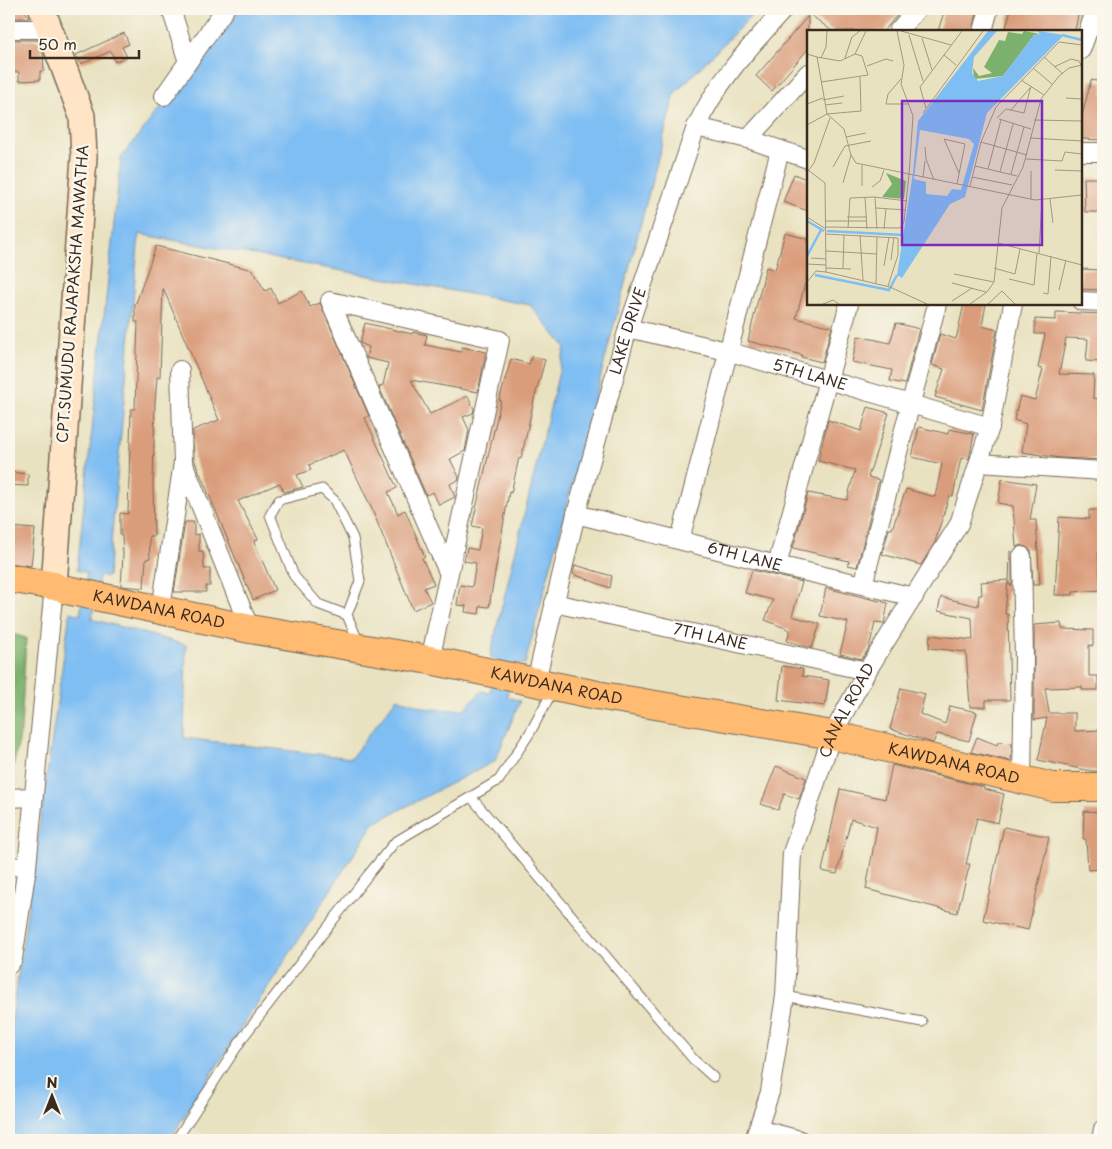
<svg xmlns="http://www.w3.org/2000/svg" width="1112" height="1149" font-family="'Playpen Sans',sans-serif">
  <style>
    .forest { fill: #7bb16d; stroke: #5b6e46 }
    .water { fill: #7fbef3; stroke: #5d7488; fill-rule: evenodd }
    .building { fill: #da9d7b }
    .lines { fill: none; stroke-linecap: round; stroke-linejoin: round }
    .lane-casing { stroke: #786a57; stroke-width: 11 }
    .street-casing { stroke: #786a57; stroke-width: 20 }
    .secondary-casing { stroke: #786a57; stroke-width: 28 }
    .primary-casing { stroke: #786a57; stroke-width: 30 }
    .lane { stroke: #fff; stroke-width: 9 }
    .street { stroke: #fff; stroke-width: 18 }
    .secondary { stroke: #ffe4c6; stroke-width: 25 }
    .primary { stroke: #febb71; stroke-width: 28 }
    .labels { text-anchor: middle; stroke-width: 5; stroke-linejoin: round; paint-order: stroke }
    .street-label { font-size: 15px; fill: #3b2a1e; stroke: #fbf7ec }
    .inset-river { fill: none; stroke: #7fbef3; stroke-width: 2.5 }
    .inset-road { fill: none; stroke: #a39880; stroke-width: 1 }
    .view { fill: #7b2cbf; fill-opacity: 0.15; stroke: #7b2cbf; stroke-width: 2.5 }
    .inset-edge { fill: none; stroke: #3b2a1e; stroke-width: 2.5 }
  </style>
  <rect width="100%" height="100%" fill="#fbf7ec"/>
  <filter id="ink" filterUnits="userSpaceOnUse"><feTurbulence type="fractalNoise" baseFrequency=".02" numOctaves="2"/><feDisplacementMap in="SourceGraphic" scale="10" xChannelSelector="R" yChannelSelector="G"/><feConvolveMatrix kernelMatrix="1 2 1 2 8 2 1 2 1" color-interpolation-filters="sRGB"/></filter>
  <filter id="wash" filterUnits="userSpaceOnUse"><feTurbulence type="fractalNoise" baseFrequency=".0096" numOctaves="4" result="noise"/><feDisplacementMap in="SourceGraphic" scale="20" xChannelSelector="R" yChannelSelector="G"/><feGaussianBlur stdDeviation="1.12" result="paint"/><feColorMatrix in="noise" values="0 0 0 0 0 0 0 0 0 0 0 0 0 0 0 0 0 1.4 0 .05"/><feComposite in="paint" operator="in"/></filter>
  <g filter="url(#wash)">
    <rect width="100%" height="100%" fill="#e9e2c1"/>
    <path class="forest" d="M 9,633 L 26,638 L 21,731 L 11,777 L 9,777 Z"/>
    <path class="water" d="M 237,9 L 758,9 L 675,93 L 525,664 L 512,664 L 507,697 L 520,701 L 495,761 L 374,823 L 169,1140 L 9,1140 L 9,1040 L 70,612 L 80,615 L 87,573 L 77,570 L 121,158 ZM 139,234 L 530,305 L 565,347 L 490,656 L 497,661 L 490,693 L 482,691 L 463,710 L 429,709 L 397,698 L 351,758 L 184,738 L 186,645 L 92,619 L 99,576 L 108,577 Z"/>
    <g id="blocks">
      <g class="building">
        <path d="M 9,9 L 24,9 L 29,18 L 9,18 Z"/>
        <path d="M 803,9 L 902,9 L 884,31 L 832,31 Z"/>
        <path d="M 945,9 L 978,9 L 973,31 L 938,31 Z"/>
        <path d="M 1011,9 L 1079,9 L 1075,31 L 1005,31 Z"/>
        <path d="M 808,16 L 808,49 L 772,91 L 756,76 Z"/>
        <path d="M 124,33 L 129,44 L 122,47 L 127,57 L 115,62 L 111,51 L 81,64 L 76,55 Z"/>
        <path d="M 11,40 L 38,40 L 43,53 L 44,71 L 40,71 L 40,80 L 19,81 L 19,72 L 13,72 Z"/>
        <path d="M 1091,80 L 1103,82 L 1102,140 L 1082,139 L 1082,116 Z"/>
        <path d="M 794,174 L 808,180 L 808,211 L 783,202 Z"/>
        <path d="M 1084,178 L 1101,178 L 1101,184 L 1103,185 L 1103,212 L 1085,212 Z"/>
        <path d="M 785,233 L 808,239 L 808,272 L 796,318 L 832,327 L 822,362 L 801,357 L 802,355 L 748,341 L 766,267 L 775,270 Z"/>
        <path d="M 156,246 L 253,270 L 265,291 L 271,288 L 278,303 L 302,291 L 310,307 L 320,303 L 369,416 L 365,418 L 397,488 L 388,492 L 398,514 L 405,510 L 425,557 L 422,558 L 434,584 L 424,588 L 431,602 L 413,610 L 371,507 L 344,450 L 309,465 L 311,470 L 297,475 L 303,487 L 284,492 L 280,483 L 238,501 L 258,539 L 254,542 L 275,590 L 253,600 L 194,459 L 193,430 L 219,420 L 163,288 L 160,377 L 157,377 L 155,403 L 153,483 L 154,536 L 149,536 L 150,558 L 146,559 L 144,588 L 121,586 L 123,555 L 122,535 L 120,535 L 120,513 L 128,514 L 131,409 L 135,409 L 138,322 L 135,322 L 135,303 L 136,303 Z"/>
        <path d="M 1081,269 L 1102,270 L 1101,290 L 1081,289 Z"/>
        <path d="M 964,304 L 986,304 L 982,326 L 997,330 L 982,410 L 935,397 L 944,369 L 932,365 L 940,334 L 956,339 Z"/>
        <path d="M 1056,312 L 1103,314 L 1103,362 L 1086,361 L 1088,339 L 1066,338 L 1059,374 L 1094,375 L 1093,398 L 1103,399 L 1103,460 L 1060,458 L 1022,452 L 1026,424 L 1014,420 L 1020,396 L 1035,400 L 1043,369 L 1038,368 L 1045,334 L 1035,334 L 1035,319 L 1056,320 Z"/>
        <path d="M 365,323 L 412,334 L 413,332 L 427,335 L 425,345 L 461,352 L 462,347 L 486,352 L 478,392 L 411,380 L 430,414 L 468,396 L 474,409 L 473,413 L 463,417 L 469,430 L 465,451 L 450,459 L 459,477 L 458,480 L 450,484 L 455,497 L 439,505 L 433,492 L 426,495 L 379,387 L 383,385 L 388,363 L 366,358 L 369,347 L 360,343 Z"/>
        <path d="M 896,323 L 919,329 L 905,384 L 890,381 L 892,370 L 852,362 L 858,336 L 890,343 Z"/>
        <path d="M 532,356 L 545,360 L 534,400 L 521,459 L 519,458 L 511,493 L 509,492 L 489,607 L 480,606 L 479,614 L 465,612 L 466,606 L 457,605 L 460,585 L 472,587 L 476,563 L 464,561 L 467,548 L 478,550 L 482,528 L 472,526 L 501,400 L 499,401 L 511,359 L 529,364 Z"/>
        <path d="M 868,407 L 889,413 L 868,477 L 879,480 L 857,567 L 848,565 L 849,561 L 793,548 L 808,493 L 847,500 L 855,470 L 818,461 L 828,420 L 861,431 Z"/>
        <path d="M 919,427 L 948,434 L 949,429 L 974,434 L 969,459 L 961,458 L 953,496 L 949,496 L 935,542 L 921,565 L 882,554 L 889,529 L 892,529 L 906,489 L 935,497 L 942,464 L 912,457 Z"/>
        <path d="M 9,472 L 28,474 L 28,486 L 9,485 Z"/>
        <path d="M 1002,479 L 1036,484 L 1030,520 L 1036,520 L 1040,585 L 1033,585 L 1031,550 L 1022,545 L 1016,547 L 1013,506 L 998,503 Z"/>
        <path d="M 1089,510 L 1102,510 L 1103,553 L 1098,553 L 1101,590 L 1073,592 L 1073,595 L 1055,595 L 1059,517 L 1089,519 Z"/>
        <path d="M 185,522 L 194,522 L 194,535 L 199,534 L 199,551 L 203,551 L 204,569 L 210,569 L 210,586 L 206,586 L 206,592 L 174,592 Z"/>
        <path d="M 9,527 L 35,529 L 31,566 L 9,563 Z"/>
        <path d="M 1010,551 L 1012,552 L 1012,585 L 1009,585 Z"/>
        <path d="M 575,565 L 612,576 L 610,588 L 573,574 Z"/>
        <path d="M 752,570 L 802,582 L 792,616 L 820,624 L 812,648 L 787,641 L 790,630 L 765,620 L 773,600 L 745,593 Z"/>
        <path d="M 1008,580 L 1005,614 L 1008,614 L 1010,700 L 986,700 L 986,707 L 970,707 L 966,652 L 929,648 L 930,635 L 973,640 L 972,618 L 938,611 L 941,597 L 978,606 L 979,595 L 982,595 L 981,582 Z"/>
        <path d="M 826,588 L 888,603 L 884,624 L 875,623 L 869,648 L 862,659 L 840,654 L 848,622 L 820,616 Z"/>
        <path d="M 1061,623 L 1062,629 L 1093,630 L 1093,646 L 1089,645 L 1089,676 L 1098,676 L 1098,690 L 1082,690 L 1082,687 L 1045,688 L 1049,713 L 1075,713 L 1075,731 L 1102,730 L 1103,771 L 1091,771 L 1038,760 L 1047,718 L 1034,720 L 1034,625 Z"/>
        <path d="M 782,666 L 803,669 L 802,676 L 829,680 L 825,706 L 778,700 Z"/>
        <path d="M 901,688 L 925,694 L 920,714 L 945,724 L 950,706 L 977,712 L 969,741 L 937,734 L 933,743 L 890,729 Z"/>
        <path d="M 977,737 L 997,745 L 998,742 L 1012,743 L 1011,761 L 971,752 Z"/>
        <path d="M 892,765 L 984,787 L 984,789 L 1004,794 L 998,823 L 977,818 L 966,864 L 970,864 L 957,913 L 866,889 L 877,827 L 851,819 L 837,874 L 822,871 L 840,789 L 885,799 Z"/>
        <path d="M 776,766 L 806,778 L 799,799 L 784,794 L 778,810 L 761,804 Z"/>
        <path d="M 1084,811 L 1101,812 L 1102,869 L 1088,870 L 1086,839 L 1083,839 Z"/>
        <path d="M 1004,827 L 1049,837 L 1028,930 L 983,920 Z"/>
      </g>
    </g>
  </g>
  <g filter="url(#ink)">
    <use href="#blocks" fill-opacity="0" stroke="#786a57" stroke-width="1"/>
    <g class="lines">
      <g class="lane-casing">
        <g id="lane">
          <path d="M 347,615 L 318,604 L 294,576 L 270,515 L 279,500 L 322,489 L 334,500 L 353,538 L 360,581 L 347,615 L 359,643"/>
          <path d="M 471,797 L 694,1060 L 713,1077"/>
          <path d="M 785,996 L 922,1022"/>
          <path d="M 176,1140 L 244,1036 L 368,875 L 395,842 L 499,780 L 531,731 L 554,688"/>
        </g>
      </g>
      <g class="street-casing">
        <g id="street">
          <path d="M 171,9 L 188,62"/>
          <path d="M 9,29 L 49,29"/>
          <path d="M 898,31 L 917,9"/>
          <path d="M 983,31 L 989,9"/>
          <path d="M 1081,50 L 1096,9"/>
          <path d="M 164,96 L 225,9"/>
          <path d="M 696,127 L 748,139 L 808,159"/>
          <path d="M 748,139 L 808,73"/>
          <path d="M 1081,152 L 1103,152"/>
          <path d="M 1081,301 L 1103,302"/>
          <path id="s1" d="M 628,328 L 727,351 L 990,427"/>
          <path d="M 180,370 L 183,462 L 250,629"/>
          <path d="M 979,463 L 1103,471"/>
          <path id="s2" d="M 576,514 L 777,565 L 914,597"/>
          <path d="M 680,540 L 780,150"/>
          <path d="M 1022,556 L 1024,660 L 1022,781"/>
          <path d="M 777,565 L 849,304"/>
          <path d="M 863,585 L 937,304"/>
          <path id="s3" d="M 554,603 L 867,671"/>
          <path d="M 161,609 L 183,462"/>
          <path d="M 430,660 L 500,340 L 330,301 L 448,572"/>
          <path id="s4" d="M 536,681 L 576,514 L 628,328 L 696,127 C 718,80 750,47 784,9"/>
          <path d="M 9,798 L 33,797"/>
          <path d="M 9,866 L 27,867"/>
          <path d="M 9,965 L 13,959 L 27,867 L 54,586"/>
          <path d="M 758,1129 L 800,1140"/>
          <path id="s5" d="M 754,1140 L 770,1092 L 785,996 L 792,853 L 832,735 L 867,671 L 959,524 L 990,427 L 1013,304"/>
          <path d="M 1101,1140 L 1103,1129"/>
        </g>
      </g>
      <g class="secondary-casing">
        <path id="secondary" d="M 42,9 L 82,116 L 84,157 L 54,586 L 67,590"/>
      </g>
      <g class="primary-casing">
        <g id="primary">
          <path d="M 9,578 L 54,586"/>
          <path id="s6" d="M 67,590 L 250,629 L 430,660 L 597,695 L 832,735 L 1053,787 L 1103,787"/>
        </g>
      </g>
      <use href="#lane" class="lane"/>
      <use href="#street" class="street"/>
      <use href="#secondary" class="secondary"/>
      <use href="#primary" class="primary"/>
    </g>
  </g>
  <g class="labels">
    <g class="street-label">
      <text transform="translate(73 294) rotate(-86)" y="5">CPT.SUMUDU RAJAPAKSHA MAWATHA</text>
      <text dy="5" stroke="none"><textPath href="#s4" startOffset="362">LAKE DRIVE</textPath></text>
      <text dy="5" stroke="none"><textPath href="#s1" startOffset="188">5TH LANE</textPath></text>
      <text dy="5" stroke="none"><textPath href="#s2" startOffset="174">6TH LANE</textPath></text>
      <text dy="5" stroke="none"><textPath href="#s6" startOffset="94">KAWDANA ROAD</textPath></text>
      <text dy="5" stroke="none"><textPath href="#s3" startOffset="160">7TH LANE</textPath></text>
      <text dy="5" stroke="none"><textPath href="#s6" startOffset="499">KAWDANA ROAD</textPath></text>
      <text dy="5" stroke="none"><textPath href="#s5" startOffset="444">CANAL ROAD</textPath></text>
      <text dy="5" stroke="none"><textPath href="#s6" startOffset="904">KAWDANA ROAD</textPath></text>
    </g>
  </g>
  <g transform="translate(807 30)">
    <rect width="275" height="275" fill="#e9e2c1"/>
    <path d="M 217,1 L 233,4 L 227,5 L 196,46 L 167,49 L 166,38 L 172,46 L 185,43 L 177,37 L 192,10 L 198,11 L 201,2 L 215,4 ZM 79,143 L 99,151 L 97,169 L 75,167 L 85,154 Z" fill="#7bb16d"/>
    <path d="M 181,1 L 190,1 L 167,27 L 165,43 L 171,51 L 196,46 L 227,5 L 233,4 L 231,1 L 257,5 L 180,83 L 158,167 L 143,174 L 95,248 L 90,245 L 106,143 L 111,91 ZM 113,100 L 162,109 L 167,114 L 154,160 L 145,159 L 140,166 L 119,164 L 119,152 L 107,149 Z" fill="#7fbef3" fill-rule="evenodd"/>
    <path class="inset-river" d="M 255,5 L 275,10M 0,191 L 17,201M 20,201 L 96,205M 0,226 L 14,200M 8,245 L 82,260 L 90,245"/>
    <path class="inset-road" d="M 90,1 L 97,35 L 94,54 L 106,86 L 102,145M 94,1 L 144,15M 102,5 L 116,51M 115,8 L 125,40M 0,24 L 10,27 L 20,84 L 37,99 L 44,125 L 49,133 L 228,170 L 275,165M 10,27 L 33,31 L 48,24 L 59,1M 237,27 L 256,44M 14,28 L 19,17 L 20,1M 38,28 L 45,7 L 53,1M 149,35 L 137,25 L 155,1M 60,36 L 79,29 L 86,31M 247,37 L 264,29 L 272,31 L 274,35M 226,38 L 245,54M 94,49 L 81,64 L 79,74 L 102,74M 214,50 L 237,65M 14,52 L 61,45 L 55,26 L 48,24M 259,68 L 275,69M 16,70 L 37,66M 0,74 L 16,68M 18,75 L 35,73M 119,78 L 113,57 L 137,25M 204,80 L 223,58M 116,83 L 176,1M 190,88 L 199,79 L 217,83 L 224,56M 192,89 L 224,99M 227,90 L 275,91M 0,95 L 20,84 L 54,81 L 53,47M 39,107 L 59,103M 223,108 L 275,111M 174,112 L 220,125M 118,117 L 119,129 L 127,150M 219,129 L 255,131 L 258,122 L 275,124M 168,136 L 210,146M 26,137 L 38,116 L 64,111M 181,139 L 194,90M 1,140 L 18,153 L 19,242M 248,140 L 275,141M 1,141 L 7,133 L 23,88M 224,141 L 224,169M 193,142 L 206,94M 204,144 L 217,97M 116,147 L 118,131M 165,147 L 205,155M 36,153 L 44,125M 150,154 L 158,114 L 137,109 L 152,143M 55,156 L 55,135M 163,156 L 174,112 L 189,77 L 252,12 L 275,15M 65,157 L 73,151 L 77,140M 58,167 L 60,199M 68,167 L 70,199M 243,169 L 246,193M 69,178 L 99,180M 0,187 L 19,199M 40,187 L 60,187M 18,191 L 60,191M 19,197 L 93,198 L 97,192 L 102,145M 41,198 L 43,168 L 67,167 L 100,171M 77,199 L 79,179M 19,204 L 91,208 L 91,225 L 81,256M 53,205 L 56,250M 191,213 L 275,235M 19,221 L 70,224M 232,223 L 235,170M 4,228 L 19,229M 84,230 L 87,207M 0,234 L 19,235M 77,236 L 82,207M 19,238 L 44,239M 187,238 L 208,244 L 213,219M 36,239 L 37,205M 147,244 L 187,252M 202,249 L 227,255 L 230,223M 0,252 L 9,241 L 19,242 L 83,257 L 120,274M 69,253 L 70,207M 145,253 L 179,262M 252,260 L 259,230M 236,263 L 241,264 L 244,226M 145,271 L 165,258M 16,274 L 26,270 L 32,274M 163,274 L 180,262 L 187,252 L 195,178 L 216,137 L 234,69 L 252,46 L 262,38 L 275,35M 181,274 L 195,261 L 208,274"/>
    <path class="view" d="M 95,71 L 235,71 L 235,215 L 95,215 Z"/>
    <rect width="275" height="275" class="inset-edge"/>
  </g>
  <rect width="1112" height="1149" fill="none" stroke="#fbf7ec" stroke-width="30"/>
  <g transform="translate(52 1096)" stroke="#fbf7ec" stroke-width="4" paint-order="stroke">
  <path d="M0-4L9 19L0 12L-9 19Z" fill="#3b2a1e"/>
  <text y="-8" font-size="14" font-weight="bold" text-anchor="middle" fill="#3b2a1e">N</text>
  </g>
  <path d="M30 50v8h109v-8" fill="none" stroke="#3b2a1e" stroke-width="2.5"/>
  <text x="38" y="50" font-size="15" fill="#3b2a1e" stroke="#fbf7ec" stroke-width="4" paint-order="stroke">50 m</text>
</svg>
